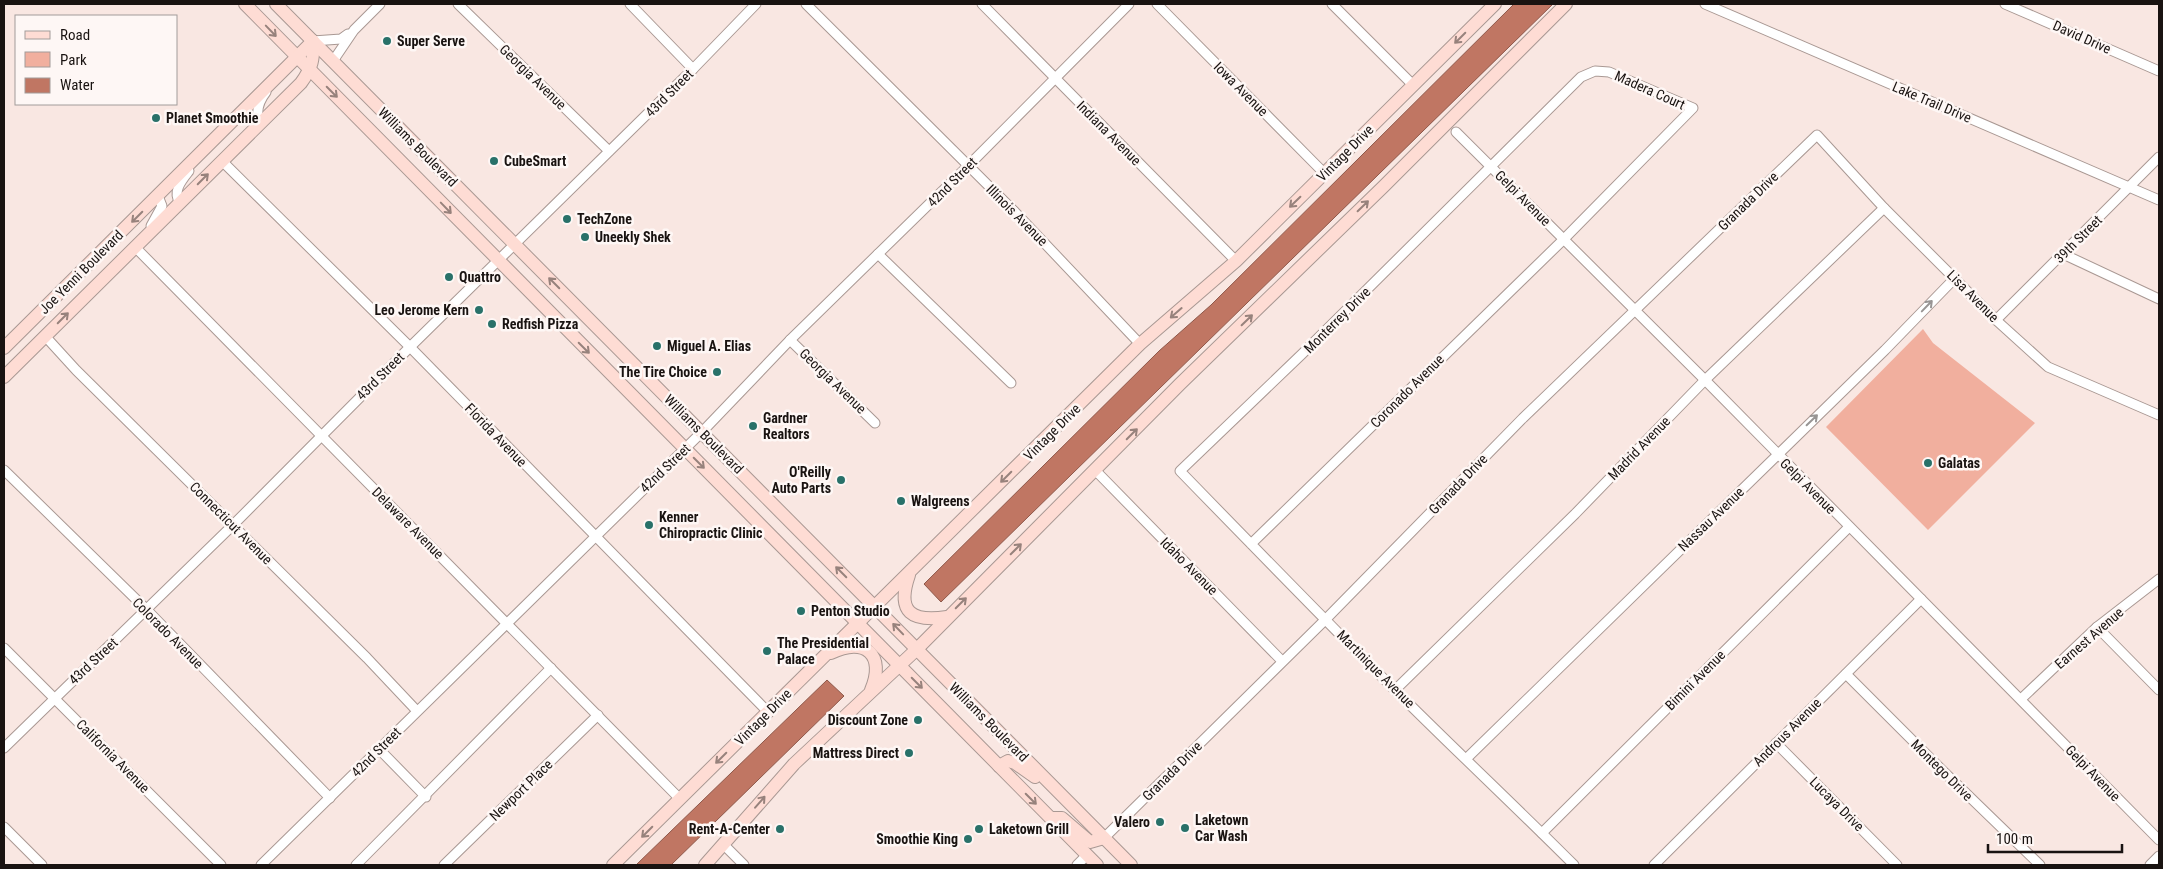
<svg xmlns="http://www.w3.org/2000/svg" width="2163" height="869" font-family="'Roboto Condensed',sans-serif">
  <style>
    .green { fill: #f1af9e }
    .water { fill: #c07663; stroke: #8e584a }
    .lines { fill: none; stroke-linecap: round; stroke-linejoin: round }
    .street-casing { stroke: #a99893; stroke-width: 11 }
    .secondary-casing { stroke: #a99893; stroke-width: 14 }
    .street { stroke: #fff; stroke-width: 9 }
    .secondary { stroke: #fedcd4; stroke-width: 12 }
    .oneway { stroke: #97827c }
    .oneway2 { stroke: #989594 }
    .poi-dot { fill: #297169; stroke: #fef7f5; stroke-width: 2 }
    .labels { text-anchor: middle; stroke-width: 5; stroke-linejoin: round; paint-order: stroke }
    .street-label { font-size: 14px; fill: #191311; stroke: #fef7f5 }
    .poi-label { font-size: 14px; font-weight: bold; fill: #191311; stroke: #fef7f5; text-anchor: start }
  </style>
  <rect width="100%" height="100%" fill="#f9e7e2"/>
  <path class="green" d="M 1923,329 L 1933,343 L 2035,423 L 1928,530 L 1826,427 Z"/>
  <g class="water">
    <path d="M 1514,4 L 1553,4 L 941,602 L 924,584 L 1159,351 L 1211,305 Z"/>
    <path d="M 827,680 L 844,696 L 671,865 L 636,865 Z"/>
  </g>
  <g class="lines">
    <g class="street-casing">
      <g id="street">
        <path d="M 458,4 L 609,151"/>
        <path d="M 630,4 L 693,69"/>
        <path d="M 806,4 L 1015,212 L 1140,344"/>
        <path d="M 982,4 L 1236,261"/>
        <path d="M 1157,4 L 1325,174"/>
        <path d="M 1332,4 L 1413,85"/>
        <path d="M 1705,4 L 2159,200"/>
        <path d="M 2005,4 L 2159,71"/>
        <path d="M 313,41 L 341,39 L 348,34"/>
        <path d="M 333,61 L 354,30 L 380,4"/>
        <path d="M 260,123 C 255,112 259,101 266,92"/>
        <path d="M 1456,132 L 1705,380 L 2159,840"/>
        <path d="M 222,161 L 410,347 L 768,712"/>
        <path d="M 180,203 C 172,191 182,180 189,171"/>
        <path d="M 151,226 L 162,206 L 158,196"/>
        <path d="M 135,247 L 680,799"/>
        <path d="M 878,254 L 1011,383"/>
        <path d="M 2063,254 L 2159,299"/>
        <path d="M 1996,320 L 2159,157"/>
        <path d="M 45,336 L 76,370 L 367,658 L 417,711"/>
        <path d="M 790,340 L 875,423"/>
        <path d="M 4,470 L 147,610 L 330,798"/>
        <path d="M 1095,470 L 1282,661"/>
        <path d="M 1251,544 L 1564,239 L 1693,108 L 1609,72 L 1595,71 L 1581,77 L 1302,354 L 1180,471 C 1251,544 1323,618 1395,690 C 1454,749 1515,806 1574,865"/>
        <path d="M 2097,627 L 2159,690"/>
        <path d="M 4,648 L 221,865"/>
        <path d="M 1846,674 L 1945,773 L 2040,865"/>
        <path d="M 1395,690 L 1575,514 L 1705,380 L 1884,208"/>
        <path d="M 2021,699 L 2097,627 L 2159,579"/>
        <path d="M 1776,743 L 1897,865"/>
        <path d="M 4,748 L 233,525 L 410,347 L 693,69 L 756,4"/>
        <path d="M 379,749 L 426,797"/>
        <path d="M 1467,758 L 1885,350 L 1955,278"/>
        <path d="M 4,827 L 42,865"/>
        <path d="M 1542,833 L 1849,527"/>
        <path d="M 1104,838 L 1326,619 L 1523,418 L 1817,135 L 1884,208 L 1996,320 L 2048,367 L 2159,415"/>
        <path d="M 724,845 L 744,865"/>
        <path d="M 261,865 L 702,432 L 790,340 L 967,167 L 1129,4"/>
        <path d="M 356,865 L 551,668"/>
        <path d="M 444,865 L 598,715"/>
        <path d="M 1077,865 L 1087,855"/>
        <path d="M 1654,865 L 1921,599"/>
        <path d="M 2150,865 L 2159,856"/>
      </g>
    </g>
    <g class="secondary-casing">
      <g id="secondary">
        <path d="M 245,4 L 1097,865"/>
        <path d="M 276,4 L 1131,865"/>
        <path d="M 4,348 L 313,41"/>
        <path d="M 4,377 L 301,83 C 312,68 314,59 313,41"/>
        <path d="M 909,575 C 896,613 912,622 947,617"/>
        <path d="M 831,653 C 865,636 886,655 871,690"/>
        <path d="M 999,766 L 1008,761 L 1015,763 L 1035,777"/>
        <path d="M 1051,818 L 1062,818 L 1090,842 L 1104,838"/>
        <path d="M 613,865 L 1140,344 L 1236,261 L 1495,4"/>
        <path d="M 705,865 L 794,764 L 917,649 L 1180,384 L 1384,186 L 1566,4"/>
      </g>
    </g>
    <use href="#street" class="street"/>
    <use href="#secondary" class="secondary"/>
  </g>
  <defs><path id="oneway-shaft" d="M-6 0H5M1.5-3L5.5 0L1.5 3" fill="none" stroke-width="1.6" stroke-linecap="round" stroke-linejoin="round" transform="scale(1.25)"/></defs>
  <g class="oneway">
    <use href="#oneway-shaft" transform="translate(271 31) rotate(46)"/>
    <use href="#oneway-shaft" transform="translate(1460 38) rotate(135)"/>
    <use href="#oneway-shaft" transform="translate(332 92) rotate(45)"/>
    <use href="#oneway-shaft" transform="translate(203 179) rotate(-45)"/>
    <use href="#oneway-shaft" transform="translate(1295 202) rotate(136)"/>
    <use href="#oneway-shaft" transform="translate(1363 206) rotate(-44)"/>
    <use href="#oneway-shaft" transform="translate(446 208) rotate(46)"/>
    <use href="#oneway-shaft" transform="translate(137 217) rotate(135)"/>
    <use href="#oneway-shaft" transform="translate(554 283) rotate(-135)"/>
    <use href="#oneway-shaft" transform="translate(1176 313) rotate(139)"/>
    <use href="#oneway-shaft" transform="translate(63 318) rotate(-45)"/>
    <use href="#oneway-shaft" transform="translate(1247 320) rotate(-44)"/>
    <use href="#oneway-shaft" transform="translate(584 348) rotate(45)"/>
    <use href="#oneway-shaft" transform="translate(1132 434) rotate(-45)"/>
    <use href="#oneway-shaft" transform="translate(699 463) rotate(45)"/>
    <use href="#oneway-shaft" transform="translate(1006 477) rotate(135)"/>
    <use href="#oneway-shaft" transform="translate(1016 549) rotate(-45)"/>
    <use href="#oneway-shaft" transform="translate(841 572) rotate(-135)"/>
    <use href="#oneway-shaft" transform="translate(961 603) rotate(-45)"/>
    <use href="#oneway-shaft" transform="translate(898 629) rotate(-134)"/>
    <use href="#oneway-shaft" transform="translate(917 683) rotate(45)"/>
    <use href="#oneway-shaft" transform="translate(721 758) rotate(135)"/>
    <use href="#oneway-shaft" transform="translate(1031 799) rotate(45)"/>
    <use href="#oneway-shaft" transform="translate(760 802) rotate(-49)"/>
    <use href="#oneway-shaft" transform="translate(647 832) rotate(135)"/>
  </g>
  <g class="oneway2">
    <use href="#oneway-shaft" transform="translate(1927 306) rotate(-46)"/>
    <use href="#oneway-shaft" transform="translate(1812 420) rotate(-44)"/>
  </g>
  <g class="poi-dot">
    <circle cx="387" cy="41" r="5"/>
    <circle cx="156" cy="118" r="5"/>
    <circle cx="494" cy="161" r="5"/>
    <circle cx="567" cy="219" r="5"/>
    <circle cx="585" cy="237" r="5"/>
    <circle cx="449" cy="277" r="5"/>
    <circle cx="479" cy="310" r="5"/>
    <circle cx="492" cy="324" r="5"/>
    <circle cx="657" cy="346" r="5"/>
    <circle cx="717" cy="372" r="5"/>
    <circle cx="753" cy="426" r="5"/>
    <circle cx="1928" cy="463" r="5"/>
    <circle cx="841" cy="480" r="5"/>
    <circle cx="901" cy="501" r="5"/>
    <circle cx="649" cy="525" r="5"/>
    <circle cx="801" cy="611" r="5"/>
    <circle cx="767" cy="651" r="5"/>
    <circle cx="918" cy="720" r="5"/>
    <circle cx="909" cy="753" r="5"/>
    <circle cx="1160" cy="822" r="5"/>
    <circle cx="1185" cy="828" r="5"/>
    <circle cx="780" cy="829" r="5"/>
    <circle cx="979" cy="829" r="5"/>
    <circle cx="968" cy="839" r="5"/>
  </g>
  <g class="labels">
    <g class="street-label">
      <text transform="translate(2082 37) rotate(24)" y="5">David Drive</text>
      <text transform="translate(533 77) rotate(44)" y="5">Georgia Avenue</text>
      <text transform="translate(1241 89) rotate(45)" y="5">Iowa Avenue</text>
      <text transform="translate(1650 90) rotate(24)" y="5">Madera Court</text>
      <text transform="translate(669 93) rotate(-45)" y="5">43rd Street</text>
      <text transform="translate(1932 102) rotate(23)" y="5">Lake Trail Drive</text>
      <text transform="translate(1109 133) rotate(45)" y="5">Indiana Avenue</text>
      <text transform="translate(418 147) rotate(45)" y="5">Williams Boulevard</text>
      <text transform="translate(1345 153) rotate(-45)" y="5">Vintage Drive</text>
      <text transform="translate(952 182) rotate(-45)" y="5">42nd Street</text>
      <text transform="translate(1523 198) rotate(45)" y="5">Gelpi Avenue</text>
      <text transform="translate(1748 201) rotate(-44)" y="5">Granada Drive</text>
      <text transform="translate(1017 215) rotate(45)" y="5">Illinois Avenue</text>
      <text transform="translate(2078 239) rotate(-45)" y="5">39th Street</text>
      <text transform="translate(81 272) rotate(-45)" y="5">Joe Yenni Boulevard</text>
      <text transform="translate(1973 296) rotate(45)" y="5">Lisa Avenue</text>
      <text transform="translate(1337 320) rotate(-45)" y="5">Monterrey Drive</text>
      <text transform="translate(380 376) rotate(-45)" y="5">43rd Street</text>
      <text transform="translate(833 381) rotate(44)" y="5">Georgia Avenue</text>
      <text transform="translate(1407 391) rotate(-45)" y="5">Coronado Avenue</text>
      <text transform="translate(1052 432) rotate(-45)" y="5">Vintage Drive</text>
      <text transform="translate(704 434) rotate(45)" y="5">Williams Boulevard</text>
      <text transform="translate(496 435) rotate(46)" y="5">Florida Avenue</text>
      <text transform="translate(1639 448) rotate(-46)" y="5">Madrid Avenue</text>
      <text transform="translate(665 468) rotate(-44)" y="5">42nd Street</text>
      <text transform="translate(1458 484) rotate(-46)" y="5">Granada Drive</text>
      <text transform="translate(1808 486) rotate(45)" y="5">Gelpi Avenue</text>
      <text transform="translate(1711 519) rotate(-44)" y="5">Nassau Avenue</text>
      <text transform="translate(231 523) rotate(45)" y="5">Connecticut Avenue</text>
      <text transform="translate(408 523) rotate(45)" y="5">Delaware Avenue</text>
      <text transform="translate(1189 566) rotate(45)" y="5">Idaho Avenue</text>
      <text transform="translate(168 633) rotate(45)" y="5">Colorado Avenue</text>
      <text transform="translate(2089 638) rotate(-41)" y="5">Earnest Avenue</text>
      <text transform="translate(93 661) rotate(-43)" y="5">43rd Street</text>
      <text transform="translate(1376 669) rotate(45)" y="5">Martinique Avenue</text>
      <text transform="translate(1695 680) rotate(-45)" y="5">Bimini Avenue</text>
      <text transform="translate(763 717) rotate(-45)" y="5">Vintage Drive</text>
      <text transform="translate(989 722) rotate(45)" y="5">Williams Boulevard</text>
      <text transform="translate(1787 732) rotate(-45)" y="5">Androus Avenue</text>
      <text transform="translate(376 752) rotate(-45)" y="5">42nd Street</text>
      <text transform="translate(113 756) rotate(45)" y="5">California Avenue</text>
      <text transform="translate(1942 770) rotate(45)" y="5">Montego Drive</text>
      <text transform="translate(1172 771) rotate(-45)" y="5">Granada Drive</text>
      <text transform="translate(2093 773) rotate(46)" y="5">Gelpi Avenue</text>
      <text transform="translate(521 790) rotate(-44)" y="5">Newport Place</text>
      <text transform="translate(1837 804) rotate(45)" y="5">Lucaya Drive</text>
    </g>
    <g class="poi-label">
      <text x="397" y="46">Super Serve</text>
      <text x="166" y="123">Planet Smoothie</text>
      <text x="504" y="166">CubeSmart</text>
      <text x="577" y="224">TechZone</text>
      <text x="595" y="242">Uneekly Shek</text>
      <text x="459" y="282">Quattro</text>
      <text x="469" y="315" text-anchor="end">Leo Jerome Kern</text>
      <text x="502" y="329">Redfish Pizza</text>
      <text x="667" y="351">Miguel A. Elias</text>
      <text x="707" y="377" text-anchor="end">The Tire Choice</text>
      <text x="763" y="423">Gardner<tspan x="763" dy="16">Realtors</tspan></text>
      <text x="1938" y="468">Galatas</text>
      <text x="831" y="477" text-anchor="end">O'Reilly<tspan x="831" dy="16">Auto Parts</tspan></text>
      <text x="911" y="506">Walgreens</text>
      <text x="659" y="522">Kenner<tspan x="659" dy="16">Chiropractic Clinic</tspan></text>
      <text x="811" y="616">Penton Studio</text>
      <text x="777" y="648">The Presidential<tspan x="777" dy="16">Palace</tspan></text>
      <text x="908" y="725" text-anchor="end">Discount Zone</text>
      <text x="899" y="758" text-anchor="end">Mattress Direct</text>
      <text x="1195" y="825">Laketown<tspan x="1195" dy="16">Car Wash</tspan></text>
      <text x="1150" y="827" text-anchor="end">Valero</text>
      <text x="770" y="834" text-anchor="end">Rent-A-Center</text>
      <text x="989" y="834">Laketown Grill</text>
      <text x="958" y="844" text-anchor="end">Smoothie King</text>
    </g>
  </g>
  <rect width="2163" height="869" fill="none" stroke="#191311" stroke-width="10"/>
  <rect x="15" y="15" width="162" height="90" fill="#fef7f5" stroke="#a29c9a"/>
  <rect x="25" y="31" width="25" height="8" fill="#fedcd4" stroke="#a29c9a"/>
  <text x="60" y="40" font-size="15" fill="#191311">Road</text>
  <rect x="25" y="52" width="25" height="15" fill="#f1af9e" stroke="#a29c9a"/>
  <text x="60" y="65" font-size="15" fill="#191311">Park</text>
  <rect x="25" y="78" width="25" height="15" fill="#c07663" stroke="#a29c9a"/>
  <text x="60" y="90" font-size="15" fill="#191311">Water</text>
  <path d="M1988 844v8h134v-8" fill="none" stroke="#191311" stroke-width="2.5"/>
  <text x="1996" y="844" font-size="15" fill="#191311" stroke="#fef7f5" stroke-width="4" paint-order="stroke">100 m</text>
</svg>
